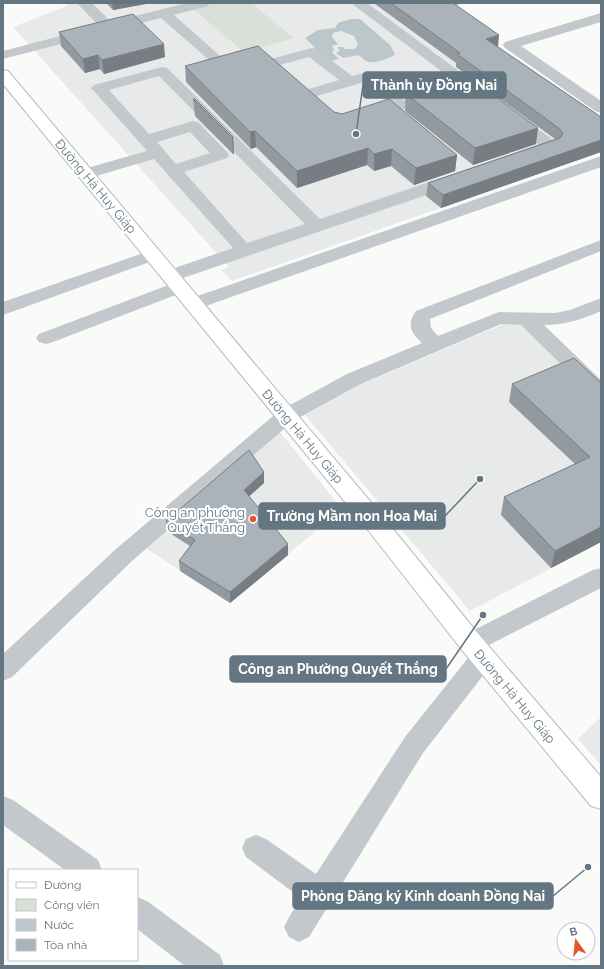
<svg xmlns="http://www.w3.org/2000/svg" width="604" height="969" font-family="Raleway,sans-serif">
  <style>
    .built { fill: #e8e9e9 }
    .green { fill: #dadfd7 }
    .water { fill: #bbc7cb }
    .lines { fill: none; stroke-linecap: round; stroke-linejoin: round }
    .stream { fill: #bbc7cb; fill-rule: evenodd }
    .major-casing { stroke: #b5babe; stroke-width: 2 }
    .minor { fill: #c3c8cc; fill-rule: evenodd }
    .major { fill: #fff; fill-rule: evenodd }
    .wall { fill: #929a9f }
    .shaded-wall { fill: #777d82 }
    .building { fill: #aab3b9; stroke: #777d82 }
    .poi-dot { fill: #e4572e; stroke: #fff; stroke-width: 1.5 }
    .labels { text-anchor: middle; stroke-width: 4; stroke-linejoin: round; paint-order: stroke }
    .street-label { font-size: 13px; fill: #657683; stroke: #fff }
    .poi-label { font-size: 13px; fill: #657683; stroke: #fff; text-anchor: end }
    .leader { fill: none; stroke: #657683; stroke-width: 1.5 }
    .callout-dot { fill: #657683; stroke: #fff; stroke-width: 1.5 }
    .callout { fill: #657683; stroke: #657683; stroke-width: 1.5 }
    .callout-label { font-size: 14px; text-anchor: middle; font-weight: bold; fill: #fff }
  </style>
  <rect width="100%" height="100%" fill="#fafaf8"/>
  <g class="built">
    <path d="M 67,3 L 435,3 L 601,117 L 564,165 L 232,281 L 222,270 L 229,267 L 13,27 L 66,6 Z"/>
    <path d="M 503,324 L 521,325 L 601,404 L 601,542 L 470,611 L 305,415 L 360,385 Z"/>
    <path d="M 279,431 L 342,509 L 230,603 L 144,547 Z"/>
    <path d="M 601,717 L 601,765 L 578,739 Z"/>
  </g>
  <path class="green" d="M 210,3 L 251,3 L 294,38 L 244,52 L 192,8 Z"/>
  <path class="water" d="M 351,19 L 360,19 L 390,45 L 395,54 C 389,59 373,65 366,61 C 364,60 361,56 358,55 L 343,58 L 336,53 L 340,51 L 337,47 L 343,47 L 345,49 L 355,49 L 358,45 L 354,36 L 341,31 L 333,33 L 332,37 L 338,44 L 332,46 L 334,50 L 332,52 L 339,59 L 329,61 L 305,38 L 318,30 L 335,28 L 338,23 Z"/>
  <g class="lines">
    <path class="stream" d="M 450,3 L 461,3 L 458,5 L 450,5 Z"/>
    <g class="major-casing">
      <path id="major" d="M 3,70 L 8,71 L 380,513 L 480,636 L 601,777 L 601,809 L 591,806 L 462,650 L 364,525 L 3,84 Z"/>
    </g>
    <g class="minor">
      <path d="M 77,3 L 92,3 L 111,22 L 187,3 L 210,3 L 208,6 L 174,15 L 230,65 L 228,68 L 223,69 L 218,68 L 161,18 L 3,59 L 3,51 L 99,26 Z"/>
      <path d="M 351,3 L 367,3 L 487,92 L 490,95 L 487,98 L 482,100 L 477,98 Z"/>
      <path d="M 601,13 L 601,22 L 521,46 L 601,101 L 601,113 L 595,111 L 505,48 L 503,45 L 505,42 Z"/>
      <path d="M 312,48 L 317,49 L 352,76 L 367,72 L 372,74 L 403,100 L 434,90 L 439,92 L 442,95 L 439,98 L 370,120 L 364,118 L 362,115 L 364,112 L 389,104 L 364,82 L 307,99 L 302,97 L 299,94 L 302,91 L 339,80 L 309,57 L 272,67 L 267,66 L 265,63 L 267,60 Z"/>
      <path d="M 162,67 L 167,68 L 320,219 L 450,175 L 456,174 L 462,175 L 464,179 L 462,183 L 177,280 L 170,282 L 163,280 L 161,276 L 163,272 L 233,248 L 154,159 L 86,179 L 80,178 L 78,174 L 80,170 L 147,151 L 94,91 L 91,88 L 94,85 ZM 159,76 L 305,224 L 247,243 L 184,172 L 227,158 L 229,155 L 227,152 L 199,123 L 193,121 L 149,134 L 109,90 ZM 190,132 L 210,153 L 176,164 L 157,142 Z"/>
      <path d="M 513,113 L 519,115 L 557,143 L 559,146 L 557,149 L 528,159 L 522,157 L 520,154 L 522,151 L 539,145 L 507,121 L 505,118 L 507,115 Z"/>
      <path d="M 601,156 L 601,167 L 200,308 L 193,310 L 186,308 L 184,304 L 186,300 Z"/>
      <path d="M 601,240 L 601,251 L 430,319 L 431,328 L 438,336 L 499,312 L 555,313 L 570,310 L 601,298 L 601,311 C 583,319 565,325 544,325 L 601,380 L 601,399 L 594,397 L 521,325 L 501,324 L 361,384 L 293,421 L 132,561 L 12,677 L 3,681 L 3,654 L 116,549 L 279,411 L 347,374 L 422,343 C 411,332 406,325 416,311 Z"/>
      <path d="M 152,250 L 158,251 L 161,255 L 158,259 L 3,315 L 3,302 Z"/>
      <path d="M 179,281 L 186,283 L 188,287 L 186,291 L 53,342 L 46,344 L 39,342 L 36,338 L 39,334 Z"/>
      <path d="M 601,568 L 601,588 L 485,647 L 492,650 L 495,657 L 492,664 L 423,753 L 309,937 L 299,942 L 289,937 L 284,927 L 289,917 L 301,898 L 246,857 L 242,848 L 246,839 L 256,835 L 266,839 L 316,874 L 405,737 L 472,653 L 462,650 L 459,643 L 462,636 L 593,570 Z"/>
      <path d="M 3,796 L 13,800 L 98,860 L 102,870 L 65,870 L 3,825 Z"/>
      <path d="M 137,897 L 147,901 L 220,955 L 224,966 L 185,966 L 137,929 Z"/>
    </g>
    <use href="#major" class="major"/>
  </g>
  <g class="wall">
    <path d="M 106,3 L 151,3 L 113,10 Z"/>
    <path d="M 375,3 L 453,3 L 498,47 L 601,117 L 601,152 L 441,208 L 426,196 L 428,183 L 555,139 L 456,67 L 456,63 L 375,4 Z"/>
    <path d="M 59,32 L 165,57 L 104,74 L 100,69 L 85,73 L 61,46 Z"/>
    <path d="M 185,66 L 334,112 L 457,155 L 455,171 L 414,185 L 391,166 L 374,171 L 367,165 L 297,188 L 256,147 L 251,149 L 186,82 Z"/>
    <path d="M 406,94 L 536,144 L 473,165 L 405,111 Z"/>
    <path d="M 193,99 L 233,137 L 234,154 L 233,154 L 195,116 Z"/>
    <path d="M 601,383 L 601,542 L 551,568 L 501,515 L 504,497 L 575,464 L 509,402 L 512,384 Z"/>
    <path d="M 264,483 L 249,496 L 288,555 L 230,603 L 180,571 L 179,561 L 190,546 L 168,532 L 166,521 Z"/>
  </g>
  <g class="shaded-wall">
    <path d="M 112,3 L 151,3 L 113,10 Z"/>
    <path d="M 499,35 L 498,47 L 486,39 Z"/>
    <path d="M 164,44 L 165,57 L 104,74 L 102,60 Z"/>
    <path d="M 98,55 L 100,69 L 85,73 L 83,59 Z"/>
    <path d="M 538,128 L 536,144 L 473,165 L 475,148 Z"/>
    <path d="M 255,131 L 256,147 L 251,149 L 250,132 Z"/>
    <path d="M 233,137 L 234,154 L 233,154 L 232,138 Z"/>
    <path d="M 601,140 L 601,152 L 441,208 L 443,195 Z"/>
    <path d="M 368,148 L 367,165 L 297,188 L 297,171 Z"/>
    <path d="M 392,149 L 391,166 L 374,171 L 374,154 Z"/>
    <path d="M 457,155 L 455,171 L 414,185 L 416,168 Z"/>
    <path d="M 264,472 L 264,483 L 245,500 L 244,490 Z"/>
    <path d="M 601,527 L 601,542 L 551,568 L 555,551 Z"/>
    <path d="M 288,544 L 288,555 L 230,603 L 230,592 Z"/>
  </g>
  <g class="building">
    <path d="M 391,3 L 453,3 L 499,35 L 486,39 L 601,117 L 601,140 L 443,195 L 428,183 L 560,138 L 563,134 L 560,129 L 457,54 L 460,53 Z"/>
    <path d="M 133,14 L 164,44 L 102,60 L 98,55 L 83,59 L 59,32 Z"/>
    <path d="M 258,46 L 334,112 L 342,114 L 389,99 L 457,155 L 416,168 L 392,149 L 374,154 L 368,148 L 297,171 L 255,131 L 250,132 L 185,66 Z"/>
    <path d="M 466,75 L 538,128 L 475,148 L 406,94 Z"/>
    <path d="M 193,99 L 195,99 L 233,137 L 232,138 Z"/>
    <path d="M 574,358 L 601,383 L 601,527 L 555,551 L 504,497 L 590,457 L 512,384 Z"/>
    <path d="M 249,450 L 264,472 L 244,490 L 288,544 L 230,592 L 179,561 L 195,540 L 166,521 Z"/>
  </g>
  <circle class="poi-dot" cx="253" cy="519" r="4"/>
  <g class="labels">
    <g class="street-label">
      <text transform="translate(96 186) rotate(50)" y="5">Đường Hà Huy Giáp</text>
      <text transform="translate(303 436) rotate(50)" y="5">Đường Hà Huy Giáp</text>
      <text transform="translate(515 696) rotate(50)" y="5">Đường Hà Huy Giáp</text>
    </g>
    <g class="poi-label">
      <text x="245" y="517">Công an phường<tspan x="245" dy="15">Quyết Thắng</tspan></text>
    </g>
  </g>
  <path class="leader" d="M356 134L363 85M480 479L445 516M483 615L446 669M588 867L553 896"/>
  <g class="callout-dot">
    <circle cx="356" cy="134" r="4"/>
    <circle cx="480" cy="479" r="4"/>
    <circle cx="483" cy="615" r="4"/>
    <circle cx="588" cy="867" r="4"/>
  </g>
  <g class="callout">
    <rect x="363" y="72" width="143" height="26" rx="4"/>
    <rect x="259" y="503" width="186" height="26" rx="4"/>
    <rect x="230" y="656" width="216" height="26" rx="4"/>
    <rect x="293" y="883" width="260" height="26" rx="4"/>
  </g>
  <g class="callout-label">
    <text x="434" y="90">Thành ủy Đồng Nai</text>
    <text x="352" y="521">Trường Mầm non Hoa Mai</text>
    <text x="338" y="674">Công an Phường Quyết Thắng</text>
    <text x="423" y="901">Phòng Đăng ký Kinh doanh Đồng Nai</text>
  </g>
  <rect width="604" height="969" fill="none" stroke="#657683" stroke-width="8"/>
  <rect x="8" y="869" width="130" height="92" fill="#ffffff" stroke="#c1c8cd"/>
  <rect x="16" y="882" width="20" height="6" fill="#ffffff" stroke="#c1c8cd"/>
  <text x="44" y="889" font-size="12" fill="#657683">Đường</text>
  <rect x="16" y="899" width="20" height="12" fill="#dadfd7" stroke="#c1c8cd"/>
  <text x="44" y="909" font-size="12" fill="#657683">Công viên</text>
  <rect x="16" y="919" width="20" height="12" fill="#bbc7cb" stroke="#c1c8cd"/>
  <text x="44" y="929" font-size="12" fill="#657683">Nước</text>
  <rect x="16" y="939" width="20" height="12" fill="#aab3b9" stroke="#c1c8cd"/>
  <text x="44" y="949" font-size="12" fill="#657683">Tòa nhà</text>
  <g transform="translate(576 941) rotate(345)"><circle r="19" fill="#ffffff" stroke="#c1c8cd"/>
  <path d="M0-3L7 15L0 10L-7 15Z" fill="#e4572e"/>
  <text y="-6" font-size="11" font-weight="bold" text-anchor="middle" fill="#657683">B</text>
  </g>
</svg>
